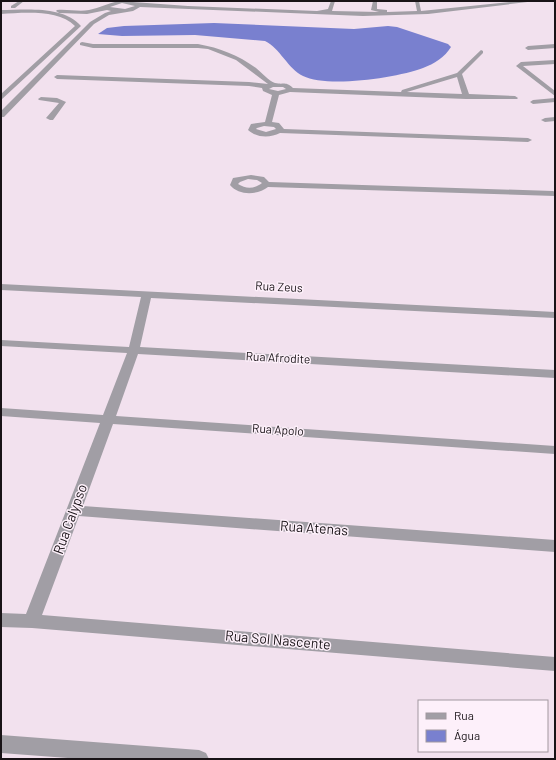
<svg xmlns="http://www.w3.org/2000/svg" width="556" height="760" font-family="Barlow,sans-serif">
  <style>
    .water { fill: #7980cf }
    .lines { fill: none; stroke-linecap: round; stroke-linejoin: round }
    .minor { fill: #a19ea5; fill-rule: evenodd }
    .labels { text-anchor: middle; stroke-width: 3; stroke-linejoin: round; paint-order: stroke }
    .street-label { font-size: 12px; fill: #191317; stroke: #fdf0fa }
    .near-street-label { font-size: 14px; fill: #191317; stroke: #fdf0fa }
  </style>
  <rect width="100%" height="100%" fill="#f2e1ee"/>
  <path class="water" d="M 214,23 L 354,29 L 388,26 L 397,27 L 448,44 L 451,47 C 445,57 434,64 423,68 C 397,78 327,88 303,76 C 288,69 280,48 265,41 L 195,35 L 122,36 L 98,34 L 107,28 L 124,26 Z"/>
  <g class="lines">
    <g class="minor">
      <path d="M 19,1 L 24,1 L 15,8 L 11,8 L 11,6 Z"/>
      <path d="M 119,1 L 188,6 L 317,11 L 328,9 L 331,1 L 335,1 L 332,11 L 379,12 L 371,10 L 373,1 L 377,1 L 377,9 L 387,10 L 387,12 L 417,11 L 415,1 L 419,1 L 421,11 L 520,1 L 536,1 L 428,14 L 363,16 L 140,7 L 133,11 L 109,15 L 94,24 L 4,117 L 1,117 L 1,111 L 90,22 L 105,13 L 111,11 L 107,10 L 87,14 L 59,13 L 56,11 L 57,10 C 68,9 79,12 89,10 C 100,8 108,3 119,1 ZM 122,3 L 135,6 L 125,9 L 110,7 Z"/>
      <path d="M 1,10 C 25,10 63,5 81,26 L 1,100 L 1,94 L 75,26 C 58,9 23,13 1,14 Z"/>
      <path d="M 82,42 L 93,44 L 198,44 C 220,48 238,55 256,68 C 261,72 269,81 275,83 C 284,85 285,81 293,88 L 401,92 L 402,90 L 457,73 L 481,50 L 483,51 L 483,53 L 462,74 L 469,94 L 515,96 L 518,98 L 517,99 L 466,99 L 290,92 L 279,95 L 272,122 L 279,123 L 284,129 L 528,138 L 532,140 L 528,142 L 280,133 C 270,138 257,138 248,130 L 251,124 L 265,122 L 272,95 L 263,91 L 262,88 L 249,86 L 57,79 L 54,77 L 57,75 L 249,82 L 268,84 L 236,60 L 208,49 L 198,48 L 93,48 L 80,45 L 80,43 ZM 457,77 L 462,94 L 407,92 ZM 273,87 L 283,87 L 286,89 L 278,91 L 269,89 ZM 264,126 L 274,127 L 276,129 L 266,132 L 256,129 L 257,128 Z"/>
      <path d="M 555,44 L 555,48 L 528,50 L 525,48 L 528,46 Z"/>
      <path d="M 555,60 L 555,64 L 523,66 L 555,91 L 555,96 L 516,66 L 521,62 Z"/>
      <path d="M 41,97 L 57,98 L 66,102 L 53,120 L 50,120 L 46,118 L 59,103 L 39,100 L 38,99 Z"/>
      <path d="M 555,98 L 555,102 L 533,104 L 530,102 L 533,100 Z"/>
      <path d="M 555,117 L 555,121 L 545,122 L 541,120 L 545,118 Z"/>
      <path d="M 251,175 L 264,177 L 269,182 L 553,191 L 555,192 L 555,196 L 268,187 C 258,195 239,196 230,185 L 233,178 ZM 248,179 L 257,180 L 262,183 C 254,189 246,189 238,184 L 240,182 Z"/>
      <path d="M 1,284 L 555,312 L 555,318 L 151,298 L 140,347 L 555,370 L 555,378 L 138,354 L 116,416 L 555,446 L 555,454 L 113,424 L 83,506 L 555,540 L 555,552 L 79,516 L 42,615 L 555,657 L 555,671 L 32,628 L 1,627 L 1,613 L 26,614 L 100,423 L 1,416 L 1,408 L 103,415 L 127,353 L 1,346 L 1,340 L 129,347 L 141,297 L 1,290 Z"/>
      <path d="M 1,735 L 199,750 L 206,753 L 209,759 L 81,759 L 1,753 Z"/>
    </g>
  </g>
  <g class="labels">
    <g class="street-label">
      <text transform="translate(279 287) rotate(3)" y="4">Rua Zeus</text>
      <text transform="translate(278 358) rotate(3)" y="4">Rua Afrodite</text>
      <text transform="translate(278 430) rotate(4)" y="4">Rua Apolo</text>
    </g>
    <g class="near-street-label">
      <text transform="translate(70 519) rotate(-70)" y="5">Rua Calypso</text>
      <text transform="translate(314 528) rotate(4)" y="5">Rua Atenas</text>
      <text transform="translate(278 640) rotate(5)" y="5">Rua Sol Nascente</text>
    </g>
  </g>
  <rect width="556" height="760" fill="none" stroke="#191317" stroke-width="4"/>
  <rect x="418" y="700" width="130" height="52" fill="#fdf0fa" stroke="#a2989f"/>
  <rect x="426" y="713" width="20" height="6" fill="#a19ea5" stroke="#a2989f"/>
  <text x="454" y="720" font-size="12" fill="#191317">Rua</text>
  <rect x="426" y="730" width="20" height="12" fill="#7980cf" stroke="#a2989f"/>
  <text x="454" y="740" font-size="12" fill="#191317">Água</text>
</svg>
